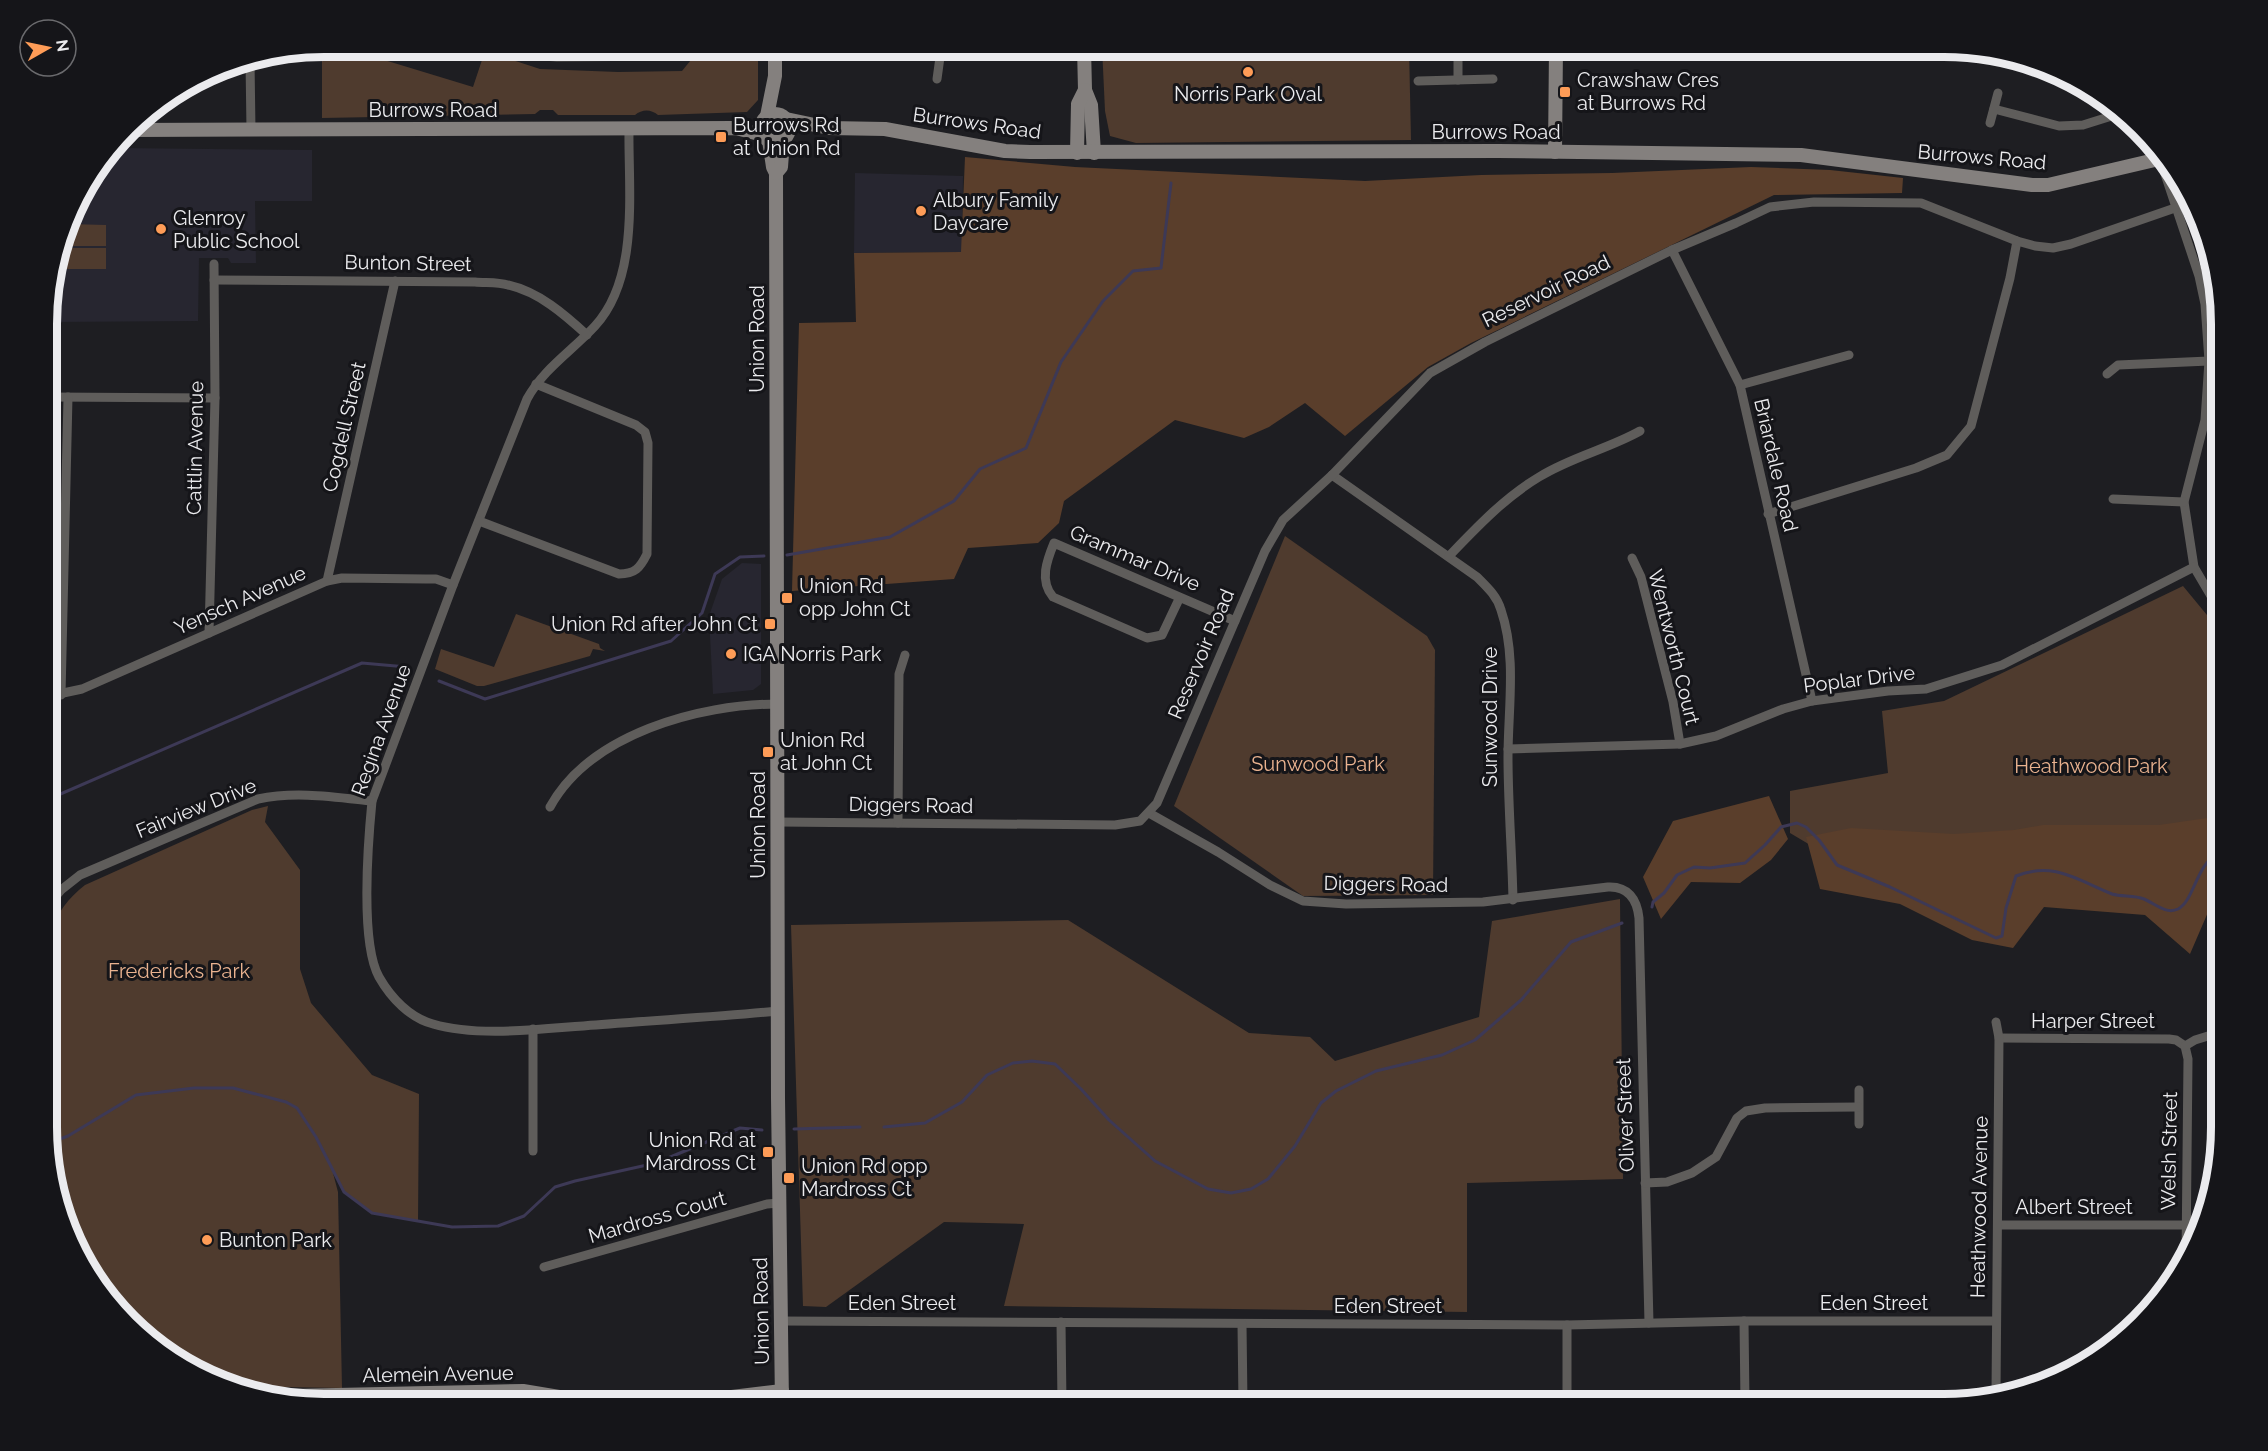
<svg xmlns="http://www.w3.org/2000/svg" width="2268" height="1451" font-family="Raleway,sans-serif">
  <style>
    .built { fill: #272630 }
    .green { fill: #4f3b2e }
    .forest { fill: #5a3e2b }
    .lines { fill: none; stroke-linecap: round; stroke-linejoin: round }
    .stream { stroke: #3d3956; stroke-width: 3 }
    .street { stroke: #5f5d5b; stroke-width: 9 }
    .secondary { stroke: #84807e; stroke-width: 14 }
    .poi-dot { fill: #fe9c57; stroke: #151519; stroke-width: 2 }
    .labels { text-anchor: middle; stroke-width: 6; stroke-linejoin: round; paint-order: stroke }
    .poi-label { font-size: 20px; fill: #ebebee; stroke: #151519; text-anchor: start }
    .street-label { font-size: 20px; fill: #ebebee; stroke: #151519 }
    .park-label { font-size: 20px; fill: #e9b28f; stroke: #151519 }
    .rim { fill: none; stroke: #ebebee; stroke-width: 8 }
  </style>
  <rect width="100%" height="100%" fill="#1e1e22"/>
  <g class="built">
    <path d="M 116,148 L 312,150 L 312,201 L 255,201 L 256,263 L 231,263 L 228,258 L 199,258 L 198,321 L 49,322 L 49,288 L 75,201 Z"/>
    <path d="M 855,173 L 963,176 L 962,252 L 854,253 Z"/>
    <path d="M 742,563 L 761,564 L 761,684 L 753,690 L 713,694 L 709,616 L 722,579 Z"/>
  </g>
  <g class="green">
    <path d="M 324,47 L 385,47 L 381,59 L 473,87 L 485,51 L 540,69 L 618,72 L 682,71 L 695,55 L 696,47 L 758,47 L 758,100 L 747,112 L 658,115 C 651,109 642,109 635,115 L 558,115 L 553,110 L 540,110 L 535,114 L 322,118 L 322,48 Z"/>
    <path d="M 1102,47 L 1409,47 L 1411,140 L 1136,143 L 1110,136 L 1105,111 Z"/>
    <path d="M 68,224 L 106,225 L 106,246 L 62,246 Z"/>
    <rect x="62" y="248" width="44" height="21"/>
    <path d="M 1285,536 L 1427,636 L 1435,650 L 1433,895 L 1303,896 L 1174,806 Z"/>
    <path d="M 2183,586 L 2221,632 L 2221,834 L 1822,852 L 1790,833 L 1790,791 L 1888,773 L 1882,711 L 1944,701 Z"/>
    <path d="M 516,614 L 599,644 L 600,648 L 605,651 L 593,649 L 590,656 L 484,686 L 477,686 L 435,669 L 441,649 L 494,667 Z"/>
    <path d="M 268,806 L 265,822 L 300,870 L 300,969 L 311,1003 L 372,1075 L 419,1094 L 418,1222 L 372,1213 L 344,1192 L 333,1173 L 338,1192 L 342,1388 L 280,1387 L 258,1396 L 170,1358 L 84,1266 L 49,1163 L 49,932 C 58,913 68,898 85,885 L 252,810 Z"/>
    <path d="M 1620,899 L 1623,1179 L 1467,1183 L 1467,1312 L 1004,1306 L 1024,1224 L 944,1222 L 826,1307 L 803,1306 L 791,925 L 1068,920 L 1249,1033 L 1310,1037 L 1335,1061 L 1479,1017 L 1492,921 Z"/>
  </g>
  <g class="forest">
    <path d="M 965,157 L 1075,167 L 1365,181 L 1481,175 L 1612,173 L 1751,167 L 1830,170 L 1903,178 L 1902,193 L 1774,195 L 1471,343 L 1428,367 L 1345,436 L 1305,403 L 1269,427 L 1244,438 L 1175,420 L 1064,501 L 1059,523 L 1038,543 L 968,548 L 954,579 L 792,591 L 799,323 L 856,322 L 854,253 L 961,252 Z"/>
    <path d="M 1769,796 L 1788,839 L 1771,860 L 1740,883 L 1691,882 L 1661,919 L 1643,877 L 1673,821 Z"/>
    <path d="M 2221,816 L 2221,882 L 2190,954 L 2145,915 L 2044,907 L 2013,948 L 1972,940 L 1900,904 L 1820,889 L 1806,837 L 1851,828 L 1954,834 L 2014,830 L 2043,825 L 2159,825 Z"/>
  </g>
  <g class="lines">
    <g class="stream">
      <path d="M 787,555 L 890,537 L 954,501 L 980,469 L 1026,448 L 1061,362 L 1103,301 L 1133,271 L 1161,268 L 1171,183"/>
      <path d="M 439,681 L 485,699 L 671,641 L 702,613 L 715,574 L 740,557 L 764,556"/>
      <path d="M 49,799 L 362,663 L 407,667"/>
      <path d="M 1652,907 L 1653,902 L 1664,893 L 1677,875 L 1694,867 L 1710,868 L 1745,863 L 1765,845 L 1781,827 L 1797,823 L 1806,827 L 1819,840 L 1837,865 L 1890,887 L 1996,938 L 2002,936 L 2006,908 L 2016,876 C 2054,861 2077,880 2112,894 C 2122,897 2134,895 2144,899 C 2154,903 2166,915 2178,909 C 2195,900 2195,864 2221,851"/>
      <path d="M 884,1127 L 925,1123 L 962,1102 L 987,1075 L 1013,1063 L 1032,1061 L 1055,1064 L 1081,1089 L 1109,1120 L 1155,1161 L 1208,1189 L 1231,1193 L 1251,1189 L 1268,1179 L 1295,1146 L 1321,1103 L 1336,1091 L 1376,1071 L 1442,1055 L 1475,1040 L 1521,1000 L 1571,942 L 1622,923"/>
      <path d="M 794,1129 L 860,1127"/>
      <path d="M 49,1143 L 68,1136 L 136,1095 L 194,1088 L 233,1088 L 286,1102 L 297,1108 L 316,1137 L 344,1192 L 372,1213 L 452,1227 L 498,1226 L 524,1216 L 555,1187 L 575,1181 L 656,1163 L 740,1128 L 762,1130"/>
    </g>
    <g class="street">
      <path d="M 503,47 L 543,56 L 557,57 L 670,56 L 680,47"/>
      <path d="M 960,47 L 971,50 L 1083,54"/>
      <path d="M 250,61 L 251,130"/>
      <path d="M 937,79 L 941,50 L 947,47"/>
      <path d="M 1458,80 L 1458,47"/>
      <path d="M 1418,81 L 1493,79"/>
      <path d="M 1994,109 L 2059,126 L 2083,125 L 2118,114"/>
      <path d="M 1990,123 L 1998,93"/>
      <path d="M 629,128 C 628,190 640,277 595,326 C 572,351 544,368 527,399 L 453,585 L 372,801 C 368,842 360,943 379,977 C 391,998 410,1018 433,1024 C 480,1038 547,1028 596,1025 C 657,1020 718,1017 778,1011"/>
      <path d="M 2160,159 L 2199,276 L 2205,304 L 2209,361 L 2205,420 L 2184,502 L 2194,567 L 2221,613"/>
      <path d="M 1672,250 L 1740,385 L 1812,701"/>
      <path d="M 214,280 L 475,282 C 486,283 498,282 508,285 C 539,292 564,314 587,335"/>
      <path d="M 2107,374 L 2118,365 L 2209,361"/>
      <path d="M 1740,385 L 1849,355"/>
      <path d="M 49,397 L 215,398"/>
      <path d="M 1332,475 L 1477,577 C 1487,587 1497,596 1501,610 C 1517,657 1508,708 1508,757 C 1508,804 1512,852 1513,900"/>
      <path d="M 2113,499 L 2184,502"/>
      <path d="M 1768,514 L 1916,468 L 1947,455 L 1971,426 L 2010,278 L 2017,241"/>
      <path d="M 479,521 L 619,574 C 635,574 640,568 647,554 L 648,443 L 645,432 L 636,425 L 536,384"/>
      <path d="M 1449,556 C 1477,527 1504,498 1539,477 C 1571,457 1608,449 1640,431"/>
      <path d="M 1632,558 L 1641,577 L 1673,702 L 1680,744"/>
      <path d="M 327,581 L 395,281"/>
      <path d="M 1180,597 L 1162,635 L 1147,638 L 1053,597 C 1039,581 1047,560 1054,543 L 1235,621"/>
      <path d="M 209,633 L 215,398 L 214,264"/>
      <path d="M 61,695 L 68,397"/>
      <path d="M 49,696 L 82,689 L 327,581 L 342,578 L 426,579 L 436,579 L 453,585"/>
      <path d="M 1508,749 L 1680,744 L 1716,736 L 1783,709 L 1812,701 L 1888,691 L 1926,689 L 2002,665 L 2194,567"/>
      <path d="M 550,807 C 590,734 699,704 778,704"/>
      <path d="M 1149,813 L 1218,852 L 1270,885 L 1303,901 L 1346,904 L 1483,902 L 1608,887 C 1628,886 1637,899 1639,918 L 1649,1323"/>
      <path d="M 778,822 L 1115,825 L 1140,821 L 1157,803 L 1265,551 L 1283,520 L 1332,475 L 1430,373 L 1485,342 L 1672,250 L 1736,223 L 1770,207 L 1814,202 L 1921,203 L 2017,241 L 2035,246 L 2053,248 L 2071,244 L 2175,208"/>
      <path d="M 898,823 L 899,674 L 905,655"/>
      <path d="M 49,904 L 61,890 L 80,875 L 258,799 C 295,791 334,797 372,801"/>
      <path d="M 533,1029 L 533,1151"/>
      <path d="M 1999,1038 L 2169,1039 L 2176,1040 L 2185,1046"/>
      <path d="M 2185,1046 L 2188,1059 L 2186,1258"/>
      <path d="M 2185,1046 L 2195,1040 L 2221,1032"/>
      <path d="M 1859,1090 L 1859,1124"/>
      <path d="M 1645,1183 L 1667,1182 L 1692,1173 L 1716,1157 L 1737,1118 L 1746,1111 L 1765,1108 L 1858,1107"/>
      <path d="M 1999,1225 L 2186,1225"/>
      <path d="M 544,1267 L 767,1204 L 779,1203"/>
      <path d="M 781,1321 L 1567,1325 L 1744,1321 L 1995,1321"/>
      <path d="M 1744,1321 L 1745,1404"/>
      <path d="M 1061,1322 L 1062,1404"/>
      <path d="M 1242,1324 L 1243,1404"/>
      <path d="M 1567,1325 L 1567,1404"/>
      <path d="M 1996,1393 L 1999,1038 L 1996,1022"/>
    </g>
    <g class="secondary">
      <path d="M 1084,47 L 1085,90 L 1091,105 L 1094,153"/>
      <circle cx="775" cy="128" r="14"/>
      <path d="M 767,116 L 775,76 L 775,47"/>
      <path d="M 786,119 L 829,128 L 885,129 L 1005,151 L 1030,152 L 1498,151 L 1801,155 L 2032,185 L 2048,185 L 2159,159"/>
      <path d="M 130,130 L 736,128 L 763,135"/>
      <path d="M 769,140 L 773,167 L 776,173 L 778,1098 L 782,1404"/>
      <path d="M 1555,152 L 1556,47"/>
      <path d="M 1077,153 L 1078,104 L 1085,90"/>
      <path d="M 776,173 L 781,167 L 783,140"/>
      <path d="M 275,1398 L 290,1396 L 523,1391 L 601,1404"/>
      <path d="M 674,1404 L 782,1391"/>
    </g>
  </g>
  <g class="poi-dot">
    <circle cx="1248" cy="72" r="6"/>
    <rect x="1559" y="86" width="12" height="12" rx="3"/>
    <rect x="715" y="131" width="12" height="12" rx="3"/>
    <circle cx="921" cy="211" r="6"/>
    <circle cx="161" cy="229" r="6"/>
    <rect x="781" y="592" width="12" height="12" rx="3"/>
    <rect x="764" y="618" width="12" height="12" rx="3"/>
    <circle cx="731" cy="654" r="6"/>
    <rect x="762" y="746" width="12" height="12" rx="3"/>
    <rect x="762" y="1146" width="12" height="12" rx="3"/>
    <rect x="783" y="1172" width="12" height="12" rx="3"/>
    <circle cx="207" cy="1240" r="6"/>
  </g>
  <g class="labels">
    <g class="poi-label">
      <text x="1577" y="87">Crawshaw Cres<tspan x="1577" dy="23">at Burrows Rd</tspan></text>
      <text x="1248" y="101" text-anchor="middle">Norris Park Oval</text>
      <text x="733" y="132">Burrows Rd<tspan x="733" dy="23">at Union Rd</tspan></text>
      <text x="933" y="207">Albury Family<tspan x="933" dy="23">Daycare</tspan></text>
      <text x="173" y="225">Glenroy<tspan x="173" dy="23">Public School</tspan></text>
      <text x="799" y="593">Union Rd<tspan x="799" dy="23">opp John Ct</tspan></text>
      <text x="758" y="631" text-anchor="end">Union Rd after John Ct</text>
      <text x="743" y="661">IGA Norris Park</text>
      <text x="780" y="747">Union Rd<tspan x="780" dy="23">at John Ct</tspan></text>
      <text x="756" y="1147" text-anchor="end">Union Rd at<tspan x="756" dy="23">Mardross Ct</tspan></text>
      <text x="801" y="1173">Union Rd opp<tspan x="801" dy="23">Mardross Ct</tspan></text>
      <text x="219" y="1247">Bunton Park</text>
    </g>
    <g class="street-label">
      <text x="433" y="117">Burrows Road</text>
      <text transform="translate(977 123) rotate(8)" y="7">Burrows Road</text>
      <text x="1496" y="139">Burrows Road</text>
      <text transform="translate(1982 157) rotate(5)" y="7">Burrows Road</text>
      <text transform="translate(408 263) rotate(1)" y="7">Bunton Street</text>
      <text transform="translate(1546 291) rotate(-26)" y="7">Reservoir Road</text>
      <text transform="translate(757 339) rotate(-90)" y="7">Union Road</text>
      <text transform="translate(344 427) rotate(-77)" y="7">Cogdell Street</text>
      <text transform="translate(195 448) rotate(-89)" y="7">Cattlin Avenue</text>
      <text transform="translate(1776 465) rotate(77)" y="7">Briardale Road</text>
      <text transform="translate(1135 558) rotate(23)" y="7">Grammar Drive</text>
      <text transform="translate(240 600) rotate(-24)" y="7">Yensch Avenue</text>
      <text transform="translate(1674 647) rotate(76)" y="7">Wentworth Court</text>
      <text transform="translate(1201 654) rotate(-67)" y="7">Reservoir Road</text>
      <text transform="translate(1859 679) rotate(-7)" y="7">Poplar Drive</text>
      <text transform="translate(1490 717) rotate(-90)" y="7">Sunwood Drive</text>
      <text transform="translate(381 730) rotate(-70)" y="7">Regina Avenue</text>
      <text transform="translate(911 805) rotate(1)" y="7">Diggers Road</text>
      <text transform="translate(196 808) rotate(-22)" y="7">Fairview Drive</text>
      <text transform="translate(758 825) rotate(-90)" y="7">Union Road</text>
      <text transform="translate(1386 884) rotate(1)" y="7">Diggers Road</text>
      <text x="2093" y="1028">Harper Street</text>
      <text transform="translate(1625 1115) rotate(-92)" y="7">Oliver Street</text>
      <text transform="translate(2169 1151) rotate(-89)" y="7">Welsh Street</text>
      <text transform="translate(1979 1207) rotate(-89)" y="7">Heathwood Avenue</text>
      <text x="2074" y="1214">Albert Street</text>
      <text transform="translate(657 1217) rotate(-16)" y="7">Mardross Court</text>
      <text x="902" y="1310">Eden Street</text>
      <text x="1874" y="1310">Eden Street</text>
      <text x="1388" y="1313">Eden Street</text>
      <text transform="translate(761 1311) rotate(-91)" y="7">Union Road</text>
      <text transform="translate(438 1374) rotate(-1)" y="7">Alemein Avenue</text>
    </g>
    <g class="park-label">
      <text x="1318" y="771">Sunwood Park</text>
      <text x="2091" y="773">Heathwood Park</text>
      <text x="179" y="978">Fredericks Park</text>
    </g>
  </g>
  <path d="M0 0H2268V1451H0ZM324 57H1944A267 267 0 0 1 2211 324V1127A267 267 0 0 1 1944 1394H324A267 267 0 0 1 57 1127V324A267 267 0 0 1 324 57Z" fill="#151519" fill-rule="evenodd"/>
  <path class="rim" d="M324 57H1944A267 267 0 0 1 2211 324V1127A267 267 0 0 1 1944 1394H324A267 267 0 0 1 57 1127V324A267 267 0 0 1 324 57Z"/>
  <g transform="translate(48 48) rotate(81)"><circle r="28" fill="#151519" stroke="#6b6b6e" stroke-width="1.5"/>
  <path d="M0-4.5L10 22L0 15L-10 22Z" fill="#fe9c57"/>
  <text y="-9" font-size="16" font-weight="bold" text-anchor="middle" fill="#ebebee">N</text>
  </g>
</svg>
